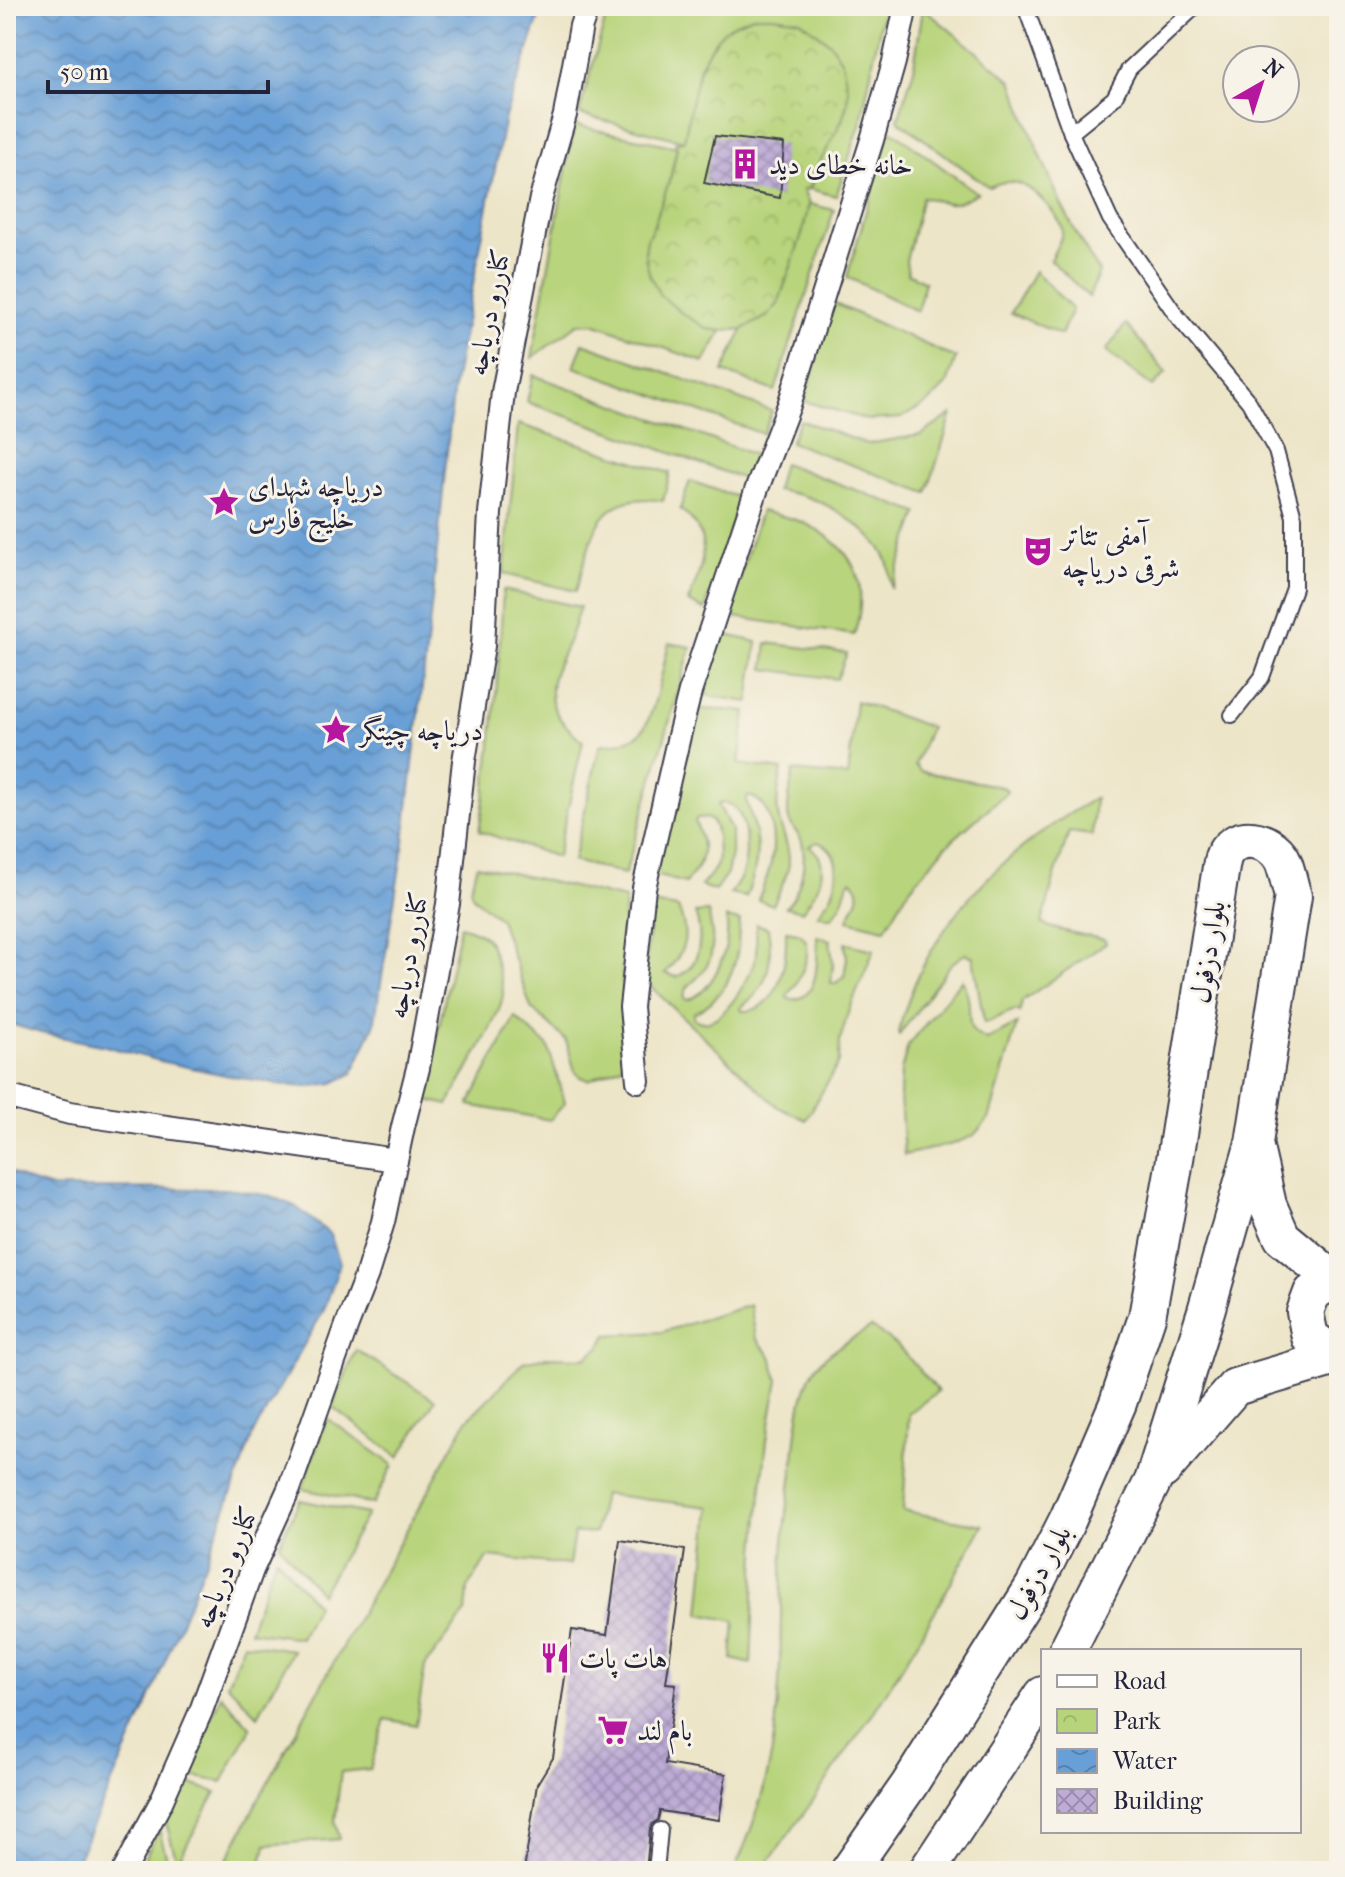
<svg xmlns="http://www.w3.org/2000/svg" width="1345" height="1877" font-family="'IM FELL French Canon',Amiri,serif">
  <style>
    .grass { fill: #b8d47b; stroke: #6d7b5b; stroke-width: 2 }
    .park { fill: url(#park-crowns); stroke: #6d7b5b; stroke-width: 2 }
    .water { fill: url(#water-waves); stroke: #456088; stroke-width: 2 }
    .building { fill: url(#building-cross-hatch) }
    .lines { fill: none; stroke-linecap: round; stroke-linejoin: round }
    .service-casing { stroke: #403f50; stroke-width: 18 }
    .pedestrian-casing { stroke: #403f50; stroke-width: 26 }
    .tertiary-casing { stroke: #403f50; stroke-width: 40 }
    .service { stroke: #fff; stroke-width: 14 }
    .pedestrian { stroke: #fff; stroke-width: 22 }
    .tertiary { stroke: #fff; stroke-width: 36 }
    .labels { text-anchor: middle; stroke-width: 6; stroke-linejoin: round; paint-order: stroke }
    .poi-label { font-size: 28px; fill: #22223b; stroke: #f7f3e8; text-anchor: start }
    .street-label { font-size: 28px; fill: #22223b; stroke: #f7f3e8 }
  </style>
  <defs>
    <pattern id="park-crowns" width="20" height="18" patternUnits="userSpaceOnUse" patternTransform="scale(2)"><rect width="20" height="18" fill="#b8d47b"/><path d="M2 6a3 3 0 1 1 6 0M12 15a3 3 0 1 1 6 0" fill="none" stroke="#9eb66b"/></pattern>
    <pattern id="water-waves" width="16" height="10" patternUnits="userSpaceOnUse" patternTransform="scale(2)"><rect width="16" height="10" fill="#689fd6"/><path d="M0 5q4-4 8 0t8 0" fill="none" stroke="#5581af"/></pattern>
    <pattern id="building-cross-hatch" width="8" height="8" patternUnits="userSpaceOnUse" patternTransform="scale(2)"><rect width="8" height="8" fill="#beacd6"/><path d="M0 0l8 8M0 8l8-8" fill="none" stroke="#9a8caf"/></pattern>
  </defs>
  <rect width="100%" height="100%" fill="#f7f3e8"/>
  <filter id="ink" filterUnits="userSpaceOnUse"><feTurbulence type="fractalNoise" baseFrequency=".0125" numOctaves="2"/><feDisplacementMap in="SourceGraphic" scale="16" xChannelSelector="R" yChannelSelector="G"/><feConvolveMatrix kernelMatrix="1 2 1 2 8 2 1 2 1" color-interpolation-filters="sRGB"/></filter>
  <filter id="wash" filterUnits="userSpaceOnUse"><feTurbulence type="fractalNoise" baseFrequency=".006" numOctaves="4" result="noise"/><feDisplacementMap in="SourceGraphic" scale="32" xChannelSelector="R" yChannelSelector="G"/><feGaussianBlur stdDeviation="1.8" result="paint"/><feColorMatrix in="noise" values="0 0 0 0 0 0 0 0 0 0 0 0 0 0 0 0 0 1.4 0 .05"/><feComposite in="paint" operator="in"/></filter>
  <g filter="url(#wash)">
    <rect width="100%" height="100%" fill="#ede5c8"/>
    <g class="grass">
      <path d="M 609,6 L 884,6 L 861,122 L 836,196 L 810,189 L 816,168 L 842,120 L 731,26 L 717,39 L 700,67 L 684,141 L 579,114 Z"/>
      <path d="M 923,8 L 1012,81 L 1034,140 L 1061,204 L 1080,240 L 1099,272 L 1089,297 L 1050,260 C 1054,251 1063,239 1062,230 C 1060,215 1034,189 1020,184 C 1009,180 999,182 989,187 L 898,120 L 913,72 Z"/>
      <path d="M 574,125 L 677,147 L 671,176 L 654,225 L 647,239 L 645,253 L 647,265 L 708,329 L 722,331 L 704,362 L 593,323 L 578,324 L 532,358 Z"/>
      <path d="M 890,129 L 977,193 C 949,209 951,203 922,197 L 906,261 L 908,273 L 925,282 L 917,311 L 847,277 Z"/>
      <path d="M 809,204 L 834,210 L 775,391 L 723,372 L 743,329 L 753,323 L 802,234 Z"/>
      <path d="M 1035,271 L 1072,309 L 1061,335 L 1011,313 Z"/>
      <path d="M 833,303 L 956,358 L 947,384 L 928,403 L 901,418 L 868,420 L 804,401 Z"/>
      <path d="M 1126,324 L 1166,373 L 1153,387 L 1106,351 Z"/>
      <path d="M 583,343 L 772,411 L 763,434 L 574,367 Z"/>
      <path d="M 533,375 L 755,455 L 744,479 L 527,402 Z"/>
      <path d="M 952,414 L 927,493 L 790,442 L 800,420 L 867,444 L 921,435 Z"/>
      <path d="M 518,424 L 670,473 L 663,501 C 595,489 592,540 576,591 L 504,574 Z"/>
      <path d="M 783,463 L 918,513 L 891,589 C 890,581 890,572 888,564 C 880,536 833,505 807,497 C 797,494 786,492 776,490 Z"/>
      <path d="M 690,481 L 740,498 L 705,610 L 688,602 C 702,567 716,536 680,509 Z"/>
      <path d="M 761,511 C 775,515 791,517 804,523 C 854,546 871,583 854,635 L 727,616 Z"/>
      <path d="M 503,590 L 580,607 C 576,617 574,627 570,637 C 566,647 561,656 557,666 C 542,700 556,720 583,741 L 557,857 L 479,831 C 493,751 499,670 503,590 Z"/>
      <path d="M 723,634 L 757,642 L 749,702 L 705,695 Z"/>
      <path d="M 669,643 L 691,647 L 625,874 L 573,861 L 600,745 C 613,743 627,743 638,735 C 654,723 663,665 669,643 Z"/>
      <path d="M 767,643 L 847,653 L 837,679 L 764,669 Z"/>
      <path d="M 856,701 L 930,727 L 915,765 L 920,771 L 1002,787 L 1006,789 L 1007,792 L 946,846 L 910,888 L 885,929 L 848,920 C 853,905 867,893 851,880 L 848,883 L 841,905 L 831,918 L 818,914 C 822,908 826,903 830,898 C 840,878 841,849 817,842 L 810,846 C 811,846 818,855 819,856 C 828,874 813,898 802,911 L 786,907 C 801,892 807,862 802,842 C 799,834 792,828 789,820 C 785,811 792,782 793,771 L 848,776 Z"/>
      <path d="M 698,709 L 746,711 L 739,764 L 782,770 C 779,785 775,805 779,820 C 783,835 790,848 789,864 C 787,878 779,892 773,905 L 758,900 C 763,888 768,876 771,863 C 776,843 773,800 748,796 L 746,800 C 759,839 762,858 746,897 L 730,894 C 735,887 741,880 743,871 C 749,853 748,796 718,804 L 731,830 L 731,854 L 727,874 L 715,891 L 701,886 C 707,879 714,872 717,864 C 719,855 717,846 717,837 C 715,823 712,816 697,818 L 695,821 C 706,847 706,862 685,883 L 654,875 Z"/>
      <path d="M 1095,798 L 1092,835 L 1069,832 L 1054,879 L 1042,924 C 1062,933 1084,934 1105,940 L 1106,943 L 1022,1001 L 1020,1012 L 1016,1010 C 1004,1013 996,1020 984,1023 L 973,957 L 965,954 L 951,964 L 899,1035 L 898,1032 C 904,1013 910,993 919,974 C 958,894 1019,843 1095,798 Z"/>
      <path d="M 477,865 L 625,899 C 622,955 620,1009 624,1065 L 589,1080 L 581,1077 L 575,1072 L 566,1040 L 531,1008 L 500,919 L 473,897 L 470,889 Z"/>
      <path d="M 651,904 L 678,908 C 690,935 686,952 665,973 L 676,977 C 702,967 703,935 695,913 L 708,912 C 714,936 717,960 697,978 C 689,985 685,988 684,999 L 688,1000 C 715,990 732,946 726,918 L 740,921 C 738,932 739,943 737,953 C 732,979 718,1002 694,1013 L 693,1018 C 696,1020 700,1022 704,1022 C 726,1021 753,974 756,955 C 757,945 756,934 756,924 L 768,928 C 772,951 771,975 756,994 C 752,999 745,1003 741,1008 L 742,1011 C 781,1012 787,960 786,931 C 791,932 796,932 800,934 C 818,946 798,985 787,996 L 788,999 C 820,1004 818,957 817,936 L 830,940 L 833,964 L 831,983 L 836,983 L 844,976 L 847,958 L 845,943 L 874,950 L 848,1013 L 840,1040 L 839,1062 L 806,1120 L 778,1107 L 650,986 L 644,985 Z"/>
      <path d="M 460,926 C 484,933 490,937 496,962 C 498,972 503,983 503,993 C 504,1011 459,1084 448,1105 L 424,1099 Z"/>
      <path d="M 962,979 C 965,988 969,996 969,1006 C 970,1024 967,1032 987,1040 L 1017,1024 L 989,1119 L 973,1136 L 953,1144 L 904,1155 L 900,1096 L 901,1071 L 908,1046 Z"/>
      <path d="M 515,1017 L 548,1046 L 565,1103 L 550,1120 L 469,1105 Z"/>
      <path d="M 750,1305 L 756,1338 L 771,1356 L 778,1380 L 767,1440 L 761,1495 L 756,1551 L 751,1664 L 732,1659 L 735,1621 L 700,1614 L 710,1507 L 603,1494 L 595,1533 L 574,1533 L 569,1565 L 488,1557 L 468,1588 L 466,1612 L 425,1666 L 416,1725 L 385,1719 L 370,1769 L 341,1772 L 335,1822 L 340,1839 L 266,1845 L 260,1871 L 221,1871 L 257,1802 L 467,1420 L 504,1383 L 523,1362 L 546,1357 L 585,1358 L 601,1346 L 607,1335 L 662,1332 Z"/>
      <path d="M 871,1327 L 899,1347 L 938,1391 L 909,1413 L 903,1511 L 983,1525 L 920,1638 L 877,1707 L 810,1805 L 762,1871 L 734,1871 C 750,1835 764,1795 771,1756 C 782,1696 780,1634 782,1574 C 783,1537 788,1501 793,1465 C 797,1436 798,1395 814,1370 C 827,1350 852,1340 871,1327 Z"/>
      <path d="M 356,1350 L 435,1400 L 399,1457 L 332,1407 Z"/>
      <path d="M 327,1418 L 393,1465 L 373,1504 L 302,1489 Z"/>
      <path d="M 300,1500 L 367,1514 L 321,1594 L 279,1544 Z"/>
      <path d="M 276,1557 L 316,1605 L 300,1638 L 249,1631 Z"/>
      <path d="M 244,1643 L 293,1650 L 258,1716 L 227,1684 Z"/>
      <path d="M 221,1695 L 251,1728 L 222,1782 L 186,1775 Z"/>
      <path d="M 183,1782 L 216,1792 L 177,1862 L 165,1819 Z"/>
      <path d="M 159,1829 L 170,1871 L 138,1871 Z"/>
    </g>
    <path class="park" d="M 753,16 L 773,16 L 800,20 L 830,43 L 842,62 L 848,90 L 847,104 L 842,120 L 830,144 L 816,168 L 810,189 L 803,190 L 809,204 L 802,234 L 778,304 L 768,316 L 743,329 L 722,331 L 708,329 L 683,314 L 660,295 L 650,276 L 647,265 L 645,253 L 647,239 L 654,225 L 671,176 L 677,148 L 675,142 L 684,141 C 692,102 695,52 730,26 C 737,22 746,19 753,16 Z"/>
    <g class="water">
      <path d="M 6,6 L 543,6 L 505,117 L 454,384 L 430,619 L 404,842 L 374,1026 L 352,1074 L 333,1083 L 307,1087 L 284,1085 L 225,1075 L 164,1062 L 105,1046 L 41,1033 L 6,1023 Z"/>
      <path d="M 6,1170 L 25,1180 L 52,1188 L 231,1189 L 270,1196 L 295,1206 L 330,1234 L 340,1263 L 324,1310 L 254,1432 L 205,1564 L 147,1705 L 72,1871 L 6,1871 Z"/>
    </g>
    <g id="blocks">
      <g class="building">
        <path d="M 715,136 L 784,144 L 780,198 L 704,183 Z"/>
        <path d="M 620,1540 L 685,1550 L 666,1683 L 676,1684 L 665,1764 L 726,1774 L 719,1820 L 660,1811 L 658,1820 L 652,1824 L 650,1829 L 646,1871 L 524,1871 L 537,1784 L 553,1758 L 572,1630 L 607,1635 Z"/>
      </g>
    </g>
  </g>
  <g filter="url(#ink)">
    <use href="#blocks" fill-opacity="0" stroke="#403f50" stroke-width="2"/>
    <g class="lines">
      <g class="service-casing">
        <g id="service">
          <path d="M 1025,6 L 1071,133 L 1110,219 L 1177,316 L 1249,402 L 1276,451 L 1294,517 L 1294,588 L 1262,677 L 1232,715"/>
          <path d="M 1071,133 L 1114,98 L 1129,69 L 1196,6"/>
          <path d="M 656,1871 L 660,1830"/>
        </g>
      </g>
      <g class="pedestrian-casing">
        <g id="pedestrian">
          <path d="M 638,1081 L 631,1007 L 644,888 L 679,736 L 690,692 L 756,491 L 789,405 L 872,140 L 894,62 L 906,6"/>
          <path d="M 6,1096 L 70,1113 L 396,1160"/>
          <path d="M 124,1871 L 161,1802 L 201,1711 L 252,1570 L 289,1489 L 347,1325 L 367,1274 L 383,1222 L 403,1127 L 418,1068 L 448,904 L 464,761 L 483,646 L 490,513 L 503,392 L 541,198 L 565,115 L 581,26 L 588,6"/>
        </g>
      </g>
      <g class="tertiary-casing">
        <g id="tertiary">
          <path d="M 1255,1148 L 1268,1205 L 1282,1237 L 1334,1280 L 1339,1282"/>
          <path d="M 1334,1280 L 1312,1293 L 1305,1312 L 1310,1337 L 1336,1356"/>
          <path d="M 1163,1470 L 1235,1387 L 1339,1356"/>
          <path d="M 849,1871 L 909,1785 L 1034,1586 L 1068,1519 L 1118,1403 L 1147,1317 L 1173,1172 L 1221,867 C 1222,863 1222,859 1224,855 C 1236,831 1270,838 1282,859 C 1287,869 1289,884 1293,896 L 1254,1143 L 1206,1311 L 1153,1481 L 1067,1651"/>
          <path d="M 927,1871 L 1043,1695"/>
        </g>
      </g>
      <use href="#service" class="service"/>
      <use href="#pedestrian" class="pedestrian"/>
      <use href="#tertiary" class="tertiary"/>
    </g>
  </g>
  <defs>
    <g id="building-bare" transform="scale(2.4)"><path d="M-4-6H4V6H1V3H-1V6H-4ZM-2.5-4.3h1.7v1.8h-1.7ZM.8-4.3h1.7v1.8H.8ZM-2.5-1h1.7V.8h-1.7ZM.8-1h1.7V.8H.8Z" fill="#b5179e" stroke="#f7f3e8" stroke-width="2.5" paint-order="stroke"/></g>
    <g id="sight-bare" transform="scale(2.4)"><path d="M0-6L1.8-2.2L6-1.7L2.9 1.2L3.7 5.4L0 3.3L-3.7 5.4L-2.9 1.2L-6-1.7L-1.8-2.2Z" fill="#b5179e" stroke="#f7f3e8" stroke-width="2.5" paint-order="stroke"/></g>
    <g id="theatre-bare" transform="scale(2.4)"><path d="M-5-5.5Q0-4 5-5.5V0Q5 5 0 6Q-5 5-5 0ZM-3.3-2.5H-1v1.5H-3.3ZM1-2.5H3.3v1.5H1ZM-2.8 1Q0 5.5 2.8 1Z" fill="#b5179e" stroke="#f7f3e8" stroke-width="2.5" paint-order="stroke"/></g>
    <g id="restaurant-bare" transform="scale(2.4)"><path d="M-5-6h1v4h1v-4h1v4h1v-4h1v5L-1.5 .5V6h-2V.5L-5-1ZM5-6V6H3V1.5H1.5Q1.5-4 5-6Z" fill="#b5179e" stroke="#f7f3e8" stroke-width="2.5" paint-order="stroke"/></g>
    <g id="supermarket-bare" transform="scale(2.4)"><path d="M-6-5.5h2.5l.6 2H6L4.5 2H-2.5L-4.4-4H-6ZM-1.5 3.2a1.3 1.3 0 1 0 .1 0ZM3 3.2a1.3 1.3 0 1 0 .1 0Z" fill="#b5179e" stroke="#f7f3e8" stroke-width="2.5" paint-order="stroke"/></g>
  </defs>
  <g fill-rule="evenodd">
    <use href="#building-bare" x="745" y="164"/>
    <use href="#sight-bare" x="224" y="502"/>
    <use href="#theatre-bare" x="1038" y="551"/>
    <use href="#sight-bare" x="336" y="730"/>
    <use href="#restaurant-bare" x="555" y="1658"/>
    <use href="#supermarket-bare" x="613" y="1730"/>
  </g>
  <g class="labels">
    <g class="poi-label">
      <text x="769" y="174">خانه خطای دید</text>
      <text x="248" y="496">دریاچه شهدای<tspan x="248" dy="32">خلیج فارس</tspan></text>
      <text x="1062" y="545">آمفی تئاتر<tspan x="1062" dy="32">شرقی دریاچه</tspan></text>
      <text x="360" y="740">دریاچه چیتگر</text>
      <text x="579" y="1668">هات پات</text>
      <text x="637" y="1740">بام لند</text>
    </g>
    <g class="street-label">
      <text transform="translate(488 312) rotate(-79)" y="10">کناررو دریاچه</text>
      <text transform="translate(1207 952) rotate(-81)" y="10">بلوار دزفول</text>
      <text transform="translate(407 955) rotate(-80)" y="10">کناررو دریاچه</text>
      <text transform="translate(225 1567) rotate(-68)" y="10">کناررو دریاچه</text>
      <text transform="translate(1038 1572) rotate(-61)" y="10">بلوار دزفول</text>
    </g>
  </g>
  <rect width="1345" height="1877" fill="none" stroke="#f7f3e8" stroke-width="32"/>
  <rect x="1041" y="1649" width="260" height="184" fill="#f7f3e8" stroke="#a29fa3" stroke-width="2"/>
  <rect x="1057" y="1675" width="40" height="12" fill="#ffffff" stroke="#a29fa3" stroke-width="2"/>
  <text x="1113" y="1689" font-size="24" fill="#22223b">Road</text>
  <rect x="1057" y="1709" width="40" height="24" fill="url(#park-crowns)" stroke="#a29fa3" stroke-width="2"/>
  <text x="1113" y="1729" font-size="24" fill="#22223b">Park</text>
  <rect x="1057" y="1749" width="40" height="24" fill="url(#water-waves)" stroke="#a29fa3" stroke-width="2"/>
  <text x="1113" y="1769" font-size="24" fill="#22223b">Water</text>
  <rect x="1057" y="1789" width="40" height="24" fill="url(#building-cross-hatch)" stroke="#a29fa3" stroke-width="2"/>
  <text x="1113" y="1809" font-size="24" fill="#22223b">Building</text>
  <g transform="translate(1261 84) rotate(39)"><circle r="38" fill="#f7f3e8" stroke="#a29fa3" stroke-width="2"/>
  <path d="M0-6L14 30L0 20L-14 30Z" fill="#b5179e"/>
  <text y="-12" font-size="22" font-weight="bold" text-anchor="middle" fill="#22223b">N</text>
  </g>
  <path d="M48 80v12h220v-12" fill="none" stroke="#22223b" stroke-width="4"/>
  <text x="60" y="80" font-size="24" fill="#22223b" stroke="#f7f3e8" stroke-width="6" paint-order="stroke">50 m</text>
</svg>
